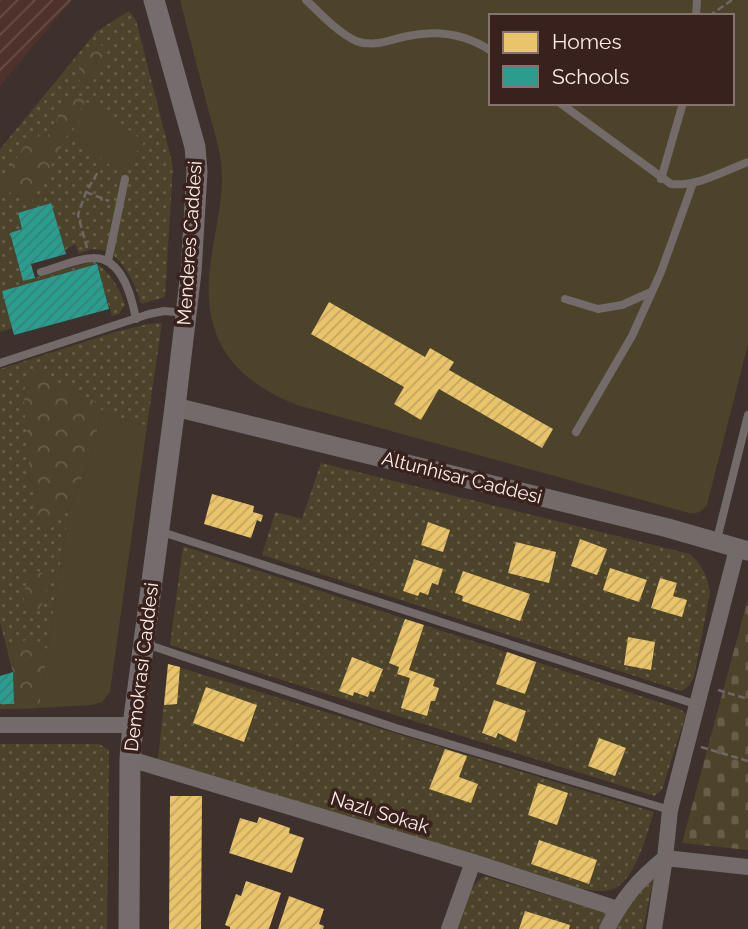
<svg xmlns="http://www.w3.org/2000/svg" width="748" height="929" font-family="Raleway,sans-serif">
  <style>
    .industrial { fill: url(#industrial-furrows) }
    .green { fill: url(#green-dots) }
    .forest { fill: url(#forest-crowns) }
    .cemetery { fill: url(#cemetery-stones) }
    .pitch { fill: #4c432a; fill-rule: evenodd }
    .homes { fill: url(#homes-hatch) }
    .schools { fill: url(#schools-hatch) }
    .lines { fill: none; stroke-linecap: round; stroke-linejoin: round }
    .path { stroke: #6f6765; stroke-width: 2.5; stroke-dasharray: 7 3.5; stroke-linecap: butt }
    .service { stroke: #726b6a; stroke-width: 8 }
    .minor { stroke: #726b6a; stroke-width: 16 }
    .tertiary { stroke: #726b6a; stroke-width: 19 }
    .secondary { stroke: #746c6d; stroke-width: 21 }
    .labels { text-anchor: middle; stroke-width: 7; stroke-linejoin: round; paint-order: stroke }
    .street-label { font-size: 19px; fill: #fcece8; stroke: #39221d }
  </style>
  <defs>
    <pattern id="industrial-furrows" width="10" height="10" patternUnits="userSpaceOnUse" patternTransform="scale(1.75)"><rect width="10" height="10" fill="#4e322b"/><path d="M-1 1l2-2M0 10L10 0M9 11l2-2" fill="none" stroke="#68504a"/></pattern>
    <pattern id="green-dots" width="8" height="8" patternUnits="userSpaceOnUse" patternTransform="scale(1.75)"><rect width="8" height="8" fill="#4c432a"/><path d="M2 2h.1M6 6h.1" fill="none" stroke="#675e49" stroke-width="1.8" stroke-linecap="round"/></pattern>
    <pattern id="forest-crowns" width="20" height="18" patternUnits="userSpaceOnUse" patternTransform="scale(1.75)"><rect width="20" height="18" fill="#4c432a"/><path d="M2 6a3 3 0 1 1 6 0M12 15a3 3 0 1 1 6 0" fill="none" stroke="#675e49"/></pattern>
    <pattern id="cemetery-stones" width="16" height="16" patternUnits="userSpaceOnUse" patternTransform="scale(1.75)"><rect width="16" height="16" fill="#4c432a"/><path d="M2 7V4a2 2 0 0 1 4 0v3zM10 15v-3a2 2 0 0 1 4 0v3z" fill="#675e49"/></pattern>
    <pattern id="homes-hatch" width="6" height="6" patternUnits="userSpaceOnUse" patternTransform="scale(1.75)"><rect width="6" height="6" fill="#e9c46a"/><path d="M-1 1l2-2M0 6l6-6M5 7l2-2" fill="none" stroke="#c2a561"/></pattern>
    <pattern id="schools-hatch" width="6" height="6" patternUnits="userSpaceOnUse" patternTransform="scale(1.75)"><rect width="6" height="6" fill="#2a9d8f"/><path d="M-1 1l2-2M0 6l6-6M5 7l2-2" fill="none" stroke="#348379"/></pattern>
  </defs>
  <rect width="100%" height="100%" fill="#3d302d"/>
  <path class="industrial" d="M 0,0 L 72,0 L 0,86 Z"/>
  <g class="green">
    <path d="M 129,11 L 136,20 L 173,166 L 165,297 L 141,304 C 134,278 113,235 79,254 L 75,244 L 65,250 L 50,203 L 18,213 L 22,229 L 10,233 L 23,281 L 94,261 C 110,273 119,286 125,305 L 119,314 L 112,316 L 96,264 L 2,291 L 12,328 L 0,332 L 0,149 L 97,31 Z"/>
    <path d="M 162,323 L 147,426 L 103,412 L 94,401 L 26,380 L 24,396 L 30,480 L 37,494 L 38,521 L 45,534 L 69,509 L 39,708 L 0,709 L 0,704 L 14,703 L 13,672 L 0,622 L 0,369 L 115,332 L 148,324 Z"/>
    <path d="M 321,463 L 690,554 C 702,565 708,576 710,593 L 694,677 L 689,686 L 681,691 L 262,555 L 275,512 L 302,519 Z"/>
    <path d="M 183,546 L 680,709 L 686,714 L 662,790 L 654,796 L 170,645 Z"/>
    <path d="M 168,664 L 654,812 C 646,834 637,879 613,889 C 603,893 591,890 581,889 L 158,759 Z"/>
    <path d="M 0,744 L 99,744 L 109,750 L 107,929 L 0,929 Z"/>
    <path d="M 485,876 L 608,914 L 598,929 L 456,929 C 462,912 468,884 485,876 Z"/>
    <path d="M 654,876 L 643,929 L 616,929 L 629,907 Z"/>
  </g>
  <g class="forest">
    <path d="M 95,44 L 100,44 L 105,48 L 106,56 L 92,84 L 80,82 C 75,68 84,53 95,44 Z"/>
    <path d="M 71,93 L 86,100 L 30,205 L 0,186 L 33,131 L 46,139 Z"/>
    <path d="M 36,371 L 94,401 L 103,412 L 84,474 L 69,509 L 45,534 L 38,521 L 37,494 L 30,481 L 24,396 L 26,380 Z"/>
    <path d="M 36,570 L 48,576 C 47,590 47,603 35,613 L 30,612 C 18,597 25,583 36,570 Z"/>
    <path d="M 28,639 L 37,640 L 48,650 L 39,708 L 11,709 L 9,704 L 14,703 L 13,672 L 8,654 L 19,643 Z"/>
  </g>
  <path class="cemetery" d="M 748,601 L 748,850 L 682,843 L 747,602 Z"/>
  <g class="pitch">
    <path d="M 180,0 L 748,0 L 748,344 L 707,505 C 702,512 697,514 689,513 L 300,406 C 250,387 213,357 209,300 C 206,259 222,218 222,177 C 222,154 214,131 208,109 C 199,73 189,36 180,0 ZM 491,16 L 732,16 L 732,103 L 491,103 Z"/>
    <path d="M 95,103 L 144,142 L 120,173 L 70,134 Z"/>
    <path d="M 103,412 L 147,426 L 110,692 L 102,702 L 92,705 L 39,708 L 69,509 L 84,474 Z"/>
  </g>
  <g class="homes">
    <path d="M 329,302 L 425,357 L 430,348 L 454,362 L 449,370 L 553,429 L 542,448 L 439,389 L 421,420 L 394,404 L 404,387 L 311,334 Z"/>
    <path d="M 212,494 L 254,506 L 253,512 L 263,515 L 261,522 L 257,520 L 251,538 L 204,524 Z"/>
    <path d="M 428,522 L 450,530 L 443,552 L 421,545 Z"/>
    <path d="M 580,539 L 607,549 L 597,575 L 571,566 Z"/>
    <path d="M 516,542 L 556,552 L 549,583 L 508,573 Z"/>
    <path d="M 414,559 L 443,569 L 438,585 L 432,583 L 428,595 L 420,592 L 418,596 L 403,591 Z"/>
    <path d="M 610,568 L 647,580 L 639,602 L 603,590 Z"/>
    <path d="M 463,571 L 530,594 L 520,621 L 462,601 L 463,596 L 455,593 Z"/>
    <path d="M 660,578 L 677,583 L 673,596 L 687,600 L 682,617 L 651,608 Z"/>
    <path d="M 405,619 L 424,625 L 409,670 L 435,679 L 433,686 L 439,688 L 435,701 L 431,701 L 427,716 L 401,708 L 410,678 L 397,674 L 399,667 L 389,663 Z"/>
    <path d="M 628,637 L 655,642 L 651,670 L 624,665 Z"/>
    <path d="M 507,652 L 536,662 L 525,694 L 496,684 Z"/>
    <path d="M 352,657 L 383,669 L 374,692 L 370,691 L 368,697 L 354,692 L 353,696 L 339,691 Z"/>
    <path d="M 168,664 L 180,667 L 177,704 L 164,705 Z"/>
    <path d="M 206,687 L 257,705 L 244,742 L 193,723 Z"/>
    <path d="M 494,700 L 526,711 L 516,742 L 498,733 L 496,738 L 482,733 Z"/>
    <path d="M 599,738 L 626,748 L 615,776 L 588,766 Z"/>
    <path d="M 445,749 L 467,756 L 459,777 L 478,784 L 471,803 L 429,789 Z"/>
    <path d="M 538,783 L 568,793 L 557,825 L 528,815 Z"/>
    <path d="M 170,796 L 202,796 L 201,929 L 169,929 Z"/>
    <path d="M 259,817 L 290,828 L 289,833 L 304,838 L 292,873 L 229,853 L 240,818 L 257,823 Z"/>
    <path d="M 539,840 L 597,860 L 589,884 L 531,864 Z"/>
    <path d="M 246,881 L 281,893 L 269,929 L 230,929 L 230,927 L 225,925 L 236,894 L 241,896 Z"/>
    <path d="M 289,896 L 324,909 L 319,924 L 324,926 L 323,929 L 278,929 Z"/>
    <path d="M 525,911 L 570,925 L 569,929 L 519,929 Z"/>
  </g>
  <g class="schools">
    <path d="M 51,203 L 66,254 L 31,264 L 35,278 L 23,281 L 10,233 L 22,229 L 18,213 Z"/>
    <path d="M 97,264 L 109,309 L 14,335 L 2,291 Z"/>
    <path d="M 13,672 L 14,704 L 0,704 L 0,676 Z"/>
  </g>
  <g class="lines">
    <g class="path">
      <path d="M 709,16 L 732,0"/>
      <path d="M 86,192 L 109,201"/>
      <path d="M 87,248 L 78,215 L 86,192 L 98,172"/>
      <path d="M 718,690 L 748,699"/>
      <path d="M 701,747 L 748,761"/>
    </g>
    <g class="service">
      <path d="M 306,0 C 320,13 337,32 356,41 C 374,48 391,39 408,36 C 437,30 466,34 491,51"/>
      <path d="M 696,16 L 697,0"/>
      <path d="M 560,103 L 671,184 C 697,187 724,171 748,162"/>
      <path d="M 661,179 L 683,103"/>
      <path d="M 108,261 L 125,179"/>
      <path d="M 41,272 C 56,268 81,257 95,258 C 123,259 132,298 136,319"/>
      <path d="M 565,299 L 598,309 L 622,305 L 651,292"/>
      <path d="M 0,363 L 149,314 L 164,311 L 185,313"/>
      <path d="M 576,432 L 632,336 L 661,272 L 693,183"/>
      <path d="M 162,532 L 698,705"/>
      <path d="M 716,543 L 748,415"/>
      <path d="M 146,644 L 396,728 L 670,810"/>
    </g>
    <g class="minor">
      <path d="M 0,725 L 133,725"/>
      <path d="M 130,759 L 473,862 L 618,909"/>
      <path d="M 449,929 L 473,862"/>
      <path d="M 607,929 C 623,898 638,880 665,858 L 670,810 L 737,549"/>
      <path d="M 654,929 L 665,858 L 748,867"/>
    </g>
    <path class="tertiary" d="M 175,407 L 668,528 L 748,551"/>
    <path class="secondary" d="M 129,929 L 130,759 L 133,725 L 175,407 L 191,272 L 197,172 L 195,147 L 154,0"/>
  </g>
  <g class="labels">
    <g class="street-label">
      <text transform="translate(189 243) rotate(-86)" y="7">Menderes Caddesi</text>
      <text transform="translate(462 477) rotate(14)" y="7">Altunhisar Caddesi</text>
      <text transform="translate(141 667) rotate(-83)" y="7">Demokrasi Caddesi</text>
      <text transform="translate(380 812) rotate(17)" y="7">Nazlı Sokak</text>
    </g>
  </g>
  <rect x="489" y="14" width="245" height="91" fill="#39221d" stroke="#87736e" stroke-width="2"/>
  <rect x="503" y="32" width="35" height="21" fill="#e9c46a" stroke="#87736e" stroke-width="2"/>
  <text x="552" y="49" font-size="21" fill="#fcece8">Homes</text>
  <rect x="503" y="66" width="35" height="21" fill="#2a9d8f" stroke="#87736e" stroke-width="2"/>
  <text x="552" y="84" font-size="21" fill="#fcece8">Schools</text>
</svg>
